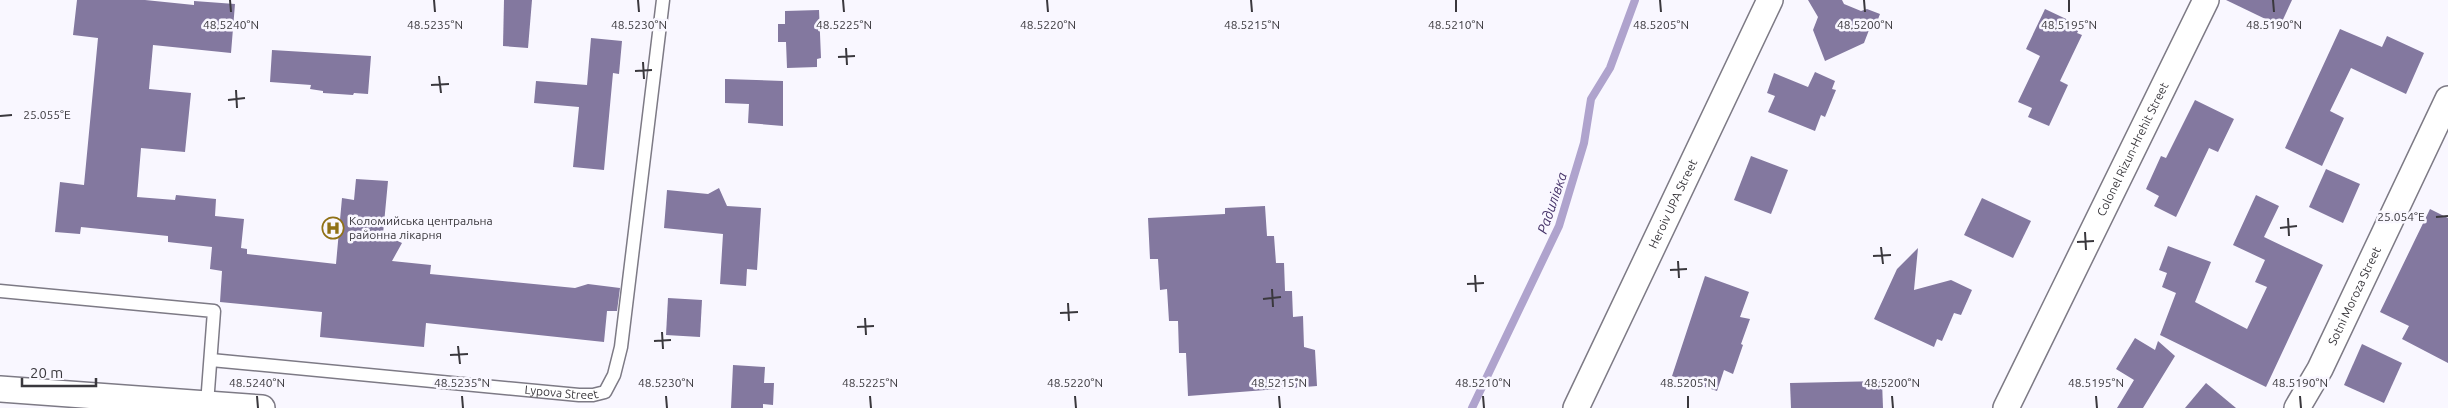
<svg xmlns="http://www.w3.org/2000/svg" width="2448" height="408" font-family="Ubuntu,sans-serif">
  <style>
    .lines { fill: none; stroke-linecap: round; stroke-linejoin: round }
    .stream { stroke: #afa3cd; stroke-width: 8 }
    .building { fill: #83789f }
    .service-casing { stroke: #7d7a85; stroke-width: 15 }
    .minor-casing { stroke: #7d7a85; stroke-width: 28 }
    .service { stroke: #fff; stroke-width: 12 }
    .minor { stroke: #fff; stroke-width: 25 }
    .ticks { fill: none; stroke: #3a383d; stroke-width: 2 }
    .labels { text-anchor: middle; stroke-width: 5; stroke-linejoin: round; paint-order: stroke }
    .street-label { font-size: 12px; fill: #3a383d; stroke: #f9f7ff }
    .poi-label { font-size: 12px; fill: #3a383d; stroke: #f9f7ff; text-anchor: start }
    .water-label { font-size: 14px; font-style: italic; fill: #453268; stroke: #f9f7ff }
    .ticks-label { font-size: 12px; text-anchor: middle; fill: #3a383d; stroke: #f9f7ff; stroke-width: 5; stroke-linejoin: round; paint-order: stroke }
  </style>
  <rect width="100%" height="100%" fill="#f9f7ff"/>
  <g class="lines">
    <path class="stream" d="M 1472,408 L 1559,226 L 1584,143 L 1591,99 L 1610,68 L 1635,0"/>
  </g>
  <g class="building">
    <path d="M 77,0 L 145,0 L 194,5 L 194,1 L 235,4 L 231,53 L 153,45 L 149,89 L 191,93 L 185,152 L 141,148 L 137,197 L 175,200 L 176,195 L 216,199 L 215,216 L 244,219 L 241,248 L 247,249 L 247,254 L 336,264 L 342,198 L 354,200 L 356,179 L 388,181 L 383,234 L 402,243 L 392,261 L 431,265 L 430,274 L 575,288 L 588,284 L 620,288 L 617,311 L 607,311 L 604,342 L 426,323 L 424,347 L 320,337 L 322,312 L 220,302 L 222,271 L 210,269 L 212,247 L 168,242 L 168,236 L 81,227 L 80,234 L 55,232 L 60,182 L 84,185 L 98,38 L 73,35 Z"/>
    <path d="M 504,0 L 532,0 L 528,48 L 503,46 Z"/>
    <path d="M 1808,0 L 1842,0 L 1844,4 L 1861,11 L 1867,9 L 1880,14 L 1875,27 L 1869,30 L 1864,43 L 1825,61 L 1813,30 L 1818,17 Z"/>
    <path d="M 2226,0 L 2292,0 L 2280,26 Z"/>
    <path d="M 2045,9 L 2081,26 L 2077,33 L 2082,35 L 2060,81 L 2068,85 L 2049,126 L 2028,117 L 2032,108 L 2018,102 L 2040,56 L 2026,49 Z"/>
    <path d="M 819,10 L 821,58 L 817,59 L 817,67 L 787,68 L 786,42 L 778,42 L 778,24 L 785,24 L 785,11 Z"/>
    <path d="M 2340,29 L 2382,47 L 2387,36 L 2424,53 L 2406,94 L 2351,68 L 2330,111 L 2344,118 L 2322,166 L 2285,148 Z"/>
    <path d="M 591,38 L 622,41 L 619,74 L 613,73 L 604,170 L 573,167 L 579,107 L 534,103 L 536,81 L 587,85 Z"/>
    <path d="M 272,50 L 371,56 L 368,94 L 354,93 L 353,95 L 323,93 L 323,91 L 310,89 L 311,85 L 270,82 Z"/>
    <path d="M 1815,72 L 1835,81 L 1832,89 L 1836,90 L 1825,117 L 1821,115 L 1815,131 L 1768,112 L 1775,96 L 1767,93 L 1774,73 L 1808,87 Z"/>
    <path d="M 725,79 L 783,81 L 783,126 L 748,123 L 749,104 L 725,103 Z"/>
    <path d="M 2195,100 L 2234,119 L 2218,152 L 2209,148 L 2176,217 L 2154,206 L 2159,196 L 2146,189 L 2161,156 L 2166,158 Z"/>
    <path d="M 1751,156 L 1788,170 L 1771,214 L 1734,200 Z"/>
    <path d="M 2326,169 L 2360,184 L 2343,223 L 2309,207 Z"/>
    <path d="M 719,188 L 727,206 L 761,208 L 757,270 L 747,269 L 746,286 L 720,284 L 723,234 L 664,228 L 667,190 L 708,194 Z"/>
    <path d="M 2256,195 L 2279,206 L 2264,237 L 2323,265 L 2266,387 L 2160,335 L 2176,293 L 2162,287 L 2167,273 L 2159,270 L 2168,246 L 2211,262 L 2195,302 L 2247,329 L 2267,287 L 2255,282 L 2265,260 L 2233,245 Z"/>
    <path d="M 1982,198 L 2031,221 L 2013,258 L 1964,235 Z"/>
    <path d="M 1265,206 L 1267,236 L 1274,236 L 1276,263 L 1284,263 L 1285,291 L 1292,291 L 1293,317 L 1303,316 L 1304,347 L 1315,350 L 1317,386 L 1188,396 L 1186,353 L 1179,353 L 1178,321 L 1169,321 L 1167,289 L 1160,290 L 1158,259 L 1150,259 L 1148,218 L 1225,214 L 1225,208 Z"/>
    <path d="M 2430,209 L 2448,218 L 2448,363 L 2402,339 L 2409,326 L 2380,312 Z"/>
    <path d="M 1918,248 L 1914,290 L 1951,280 L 1972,290 L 1961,315 L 1954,313 L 1942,341 L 1937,339 L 1934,347 L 1874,319 L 1897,269 Z"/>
    <path d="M 1705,276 L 1749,292 L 1740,317 L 1750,319 L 1741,344 L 1743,345 L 1733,374 L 1724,370 L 1717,391 L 1672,376 Z"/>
    <path d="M 668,298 L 702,300 L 700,337 L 666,335 Z"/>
    <path d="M 2135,338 L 2155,350 L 2158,341 L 2175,356 L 2143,408 L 2117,408 L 2134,380 L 2116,369 Z"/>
    <path d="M 2362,344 L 2402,363 L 2384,403 L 2344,385 Z"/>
    <path d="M 733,365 L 765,367 L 764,383 L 774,383 L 773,405 L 763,404 L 763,408 L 731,408 Z"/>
    <path d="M 1882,381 L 1883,408 L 1791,408 L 1790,383 Z"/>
    <path d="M 2206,383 L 2236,408 L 2185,408 Z"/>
  </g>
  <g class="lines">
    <g class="service-casing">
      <g id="service">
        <path d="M 0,291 L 214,311 L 207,404"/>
        <path id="s1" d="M 211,360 L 579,395 L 593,395 L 605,392 L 614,375 L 621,347 L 663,0"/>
      </g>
    </g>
    <g class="minor-casing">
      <g id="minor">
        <path d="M 0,389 L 262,408"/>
        <path id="s2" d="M 1576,408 L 1770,0"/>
        <path id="s3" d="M 2006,408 L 2206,0"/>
        <path id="s4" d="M 2297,408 L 2320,369 L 2448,99"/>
      </g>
    </g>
    <use href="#service" class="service"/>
    <use href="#minor" class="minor"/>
  </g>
  <path class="ticks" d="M 230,0 L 231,12M 434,0 L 435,12M 638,0 L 639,12M 843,0 L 844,12M 1047,0 L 1048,12M 1251,0 L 1252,12M 1456,0 L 1456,12M 1660,0 L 1661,12M 1864,0 L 1865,12M 2069,0 L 2069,12M 2273,0 L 2274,12M 846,48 L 847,65M 838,57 L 855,56M 643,62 L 644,79M 635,71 L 652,70M 439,76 L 441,93M 431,85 L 449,84M 236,90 L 237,108M 228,100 L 245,98M 0,116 L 12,115M 2436,217 L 2448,216M 2288,218 L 2289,236M 2280,228 L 2297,226M 2085,232 L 2086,250M 2077,242 L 2094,241M 1881,247 L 1883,264M 1873,256 L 1891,255M 1678,261 L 1679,278M 1670,270 L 1687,269M 1475,275 L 1476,292M 1467,284 L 1484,283M 1272,289 L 1273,307M 1263,299 L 1281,297M 1068,303 L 1069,321M 1060,313 L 1078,312M 865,318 L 866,335M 857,327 L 874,326M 662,332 L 663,349M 654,341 L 671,340M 458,346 L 460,364M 450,355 L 468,354M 257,396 L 258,408M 462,396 L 463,408M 666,396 L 667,408M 870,396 L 871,408M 1075,396 L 1076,408M 1279,396 L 1280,408M 1483,396 L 1484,408M 1688,396 L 1688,408M 1892,396 L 1893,408M 2096,396 L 2097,408M 2300,396 L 2301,408"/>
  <defs>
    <g id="hospital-ring" transform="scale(1.125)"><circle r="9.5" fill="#f9f7ff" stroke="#907116" stroke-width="1.5"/><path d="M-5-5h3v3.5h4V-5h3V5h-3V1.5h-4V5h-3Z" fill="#907116"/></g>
  </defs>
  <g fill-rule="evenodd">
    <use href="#hospital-ring" x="333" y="228"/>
  </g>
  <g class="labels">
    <g class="street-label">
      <text dy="4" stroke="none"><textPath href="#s3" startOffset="288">Colonel Rizun-Hrehit Street</textPath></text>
      <text dy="4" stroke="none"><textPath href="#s2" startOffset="226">Heroiv UPA Street</textPath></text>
      <text dy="4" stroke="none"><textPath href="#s4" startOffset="126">Sotni Moroza Street</textPath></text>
      <text dy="4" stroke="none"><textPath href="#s1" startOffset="352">Lypova Street</textPath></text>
    </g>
    <g class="poi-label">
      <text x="349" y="225">Коломийська центральна<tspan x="349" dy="14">районна лікарня</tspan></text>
    </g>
    <g class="water-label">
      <text transform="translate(1552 203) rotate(-71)" y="5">Радилівка</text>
    </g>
  </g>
  <g class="ticks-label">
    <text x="231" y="29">48.5240°N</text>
    <text x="435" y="29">48.5235°N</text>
    <text x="639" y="29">48.5230°N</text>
    <text x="844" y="29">48.5225°N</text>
    <text x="1048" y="29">48.5220°N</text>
    <text x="1252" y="29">48.5215°N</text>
    <text x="1456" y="29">48.5210°N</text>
    <text x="1661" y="29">48.5205°N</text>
    <text x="1865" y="29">48.5200°N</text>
    <text x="2069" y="29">48.5195°N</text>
    <text x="2274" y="29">48.5190°N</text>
    <text x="47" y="119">25.055°E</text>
    <text x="2401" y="221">25.054°E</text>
    <text x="257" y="387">48.5240°N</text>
    <text x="462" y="387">48.5235°N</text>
    <text x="666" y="387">48.5230°N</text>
    <text x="870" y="387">48.5225°N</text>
    <text x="1075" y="387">48.5220°N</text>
    <text x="1279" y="387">48.5215°N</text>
    <text x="1483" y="387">48.5210°N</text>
    <text x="1688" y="387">48.5205°N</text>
    <text x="1892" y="387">48.5200°N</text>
    <text x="2096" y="387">48.5195°N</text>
    <text x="2300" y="387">48.5190°N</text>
  </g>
  <path d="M22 378v8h74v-8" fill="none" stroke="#3a383d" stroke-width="2.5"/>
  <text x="30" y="378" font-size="15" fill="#3a383d" stroke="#f9f7ff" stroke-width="4" paint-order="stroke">20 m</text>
</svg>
